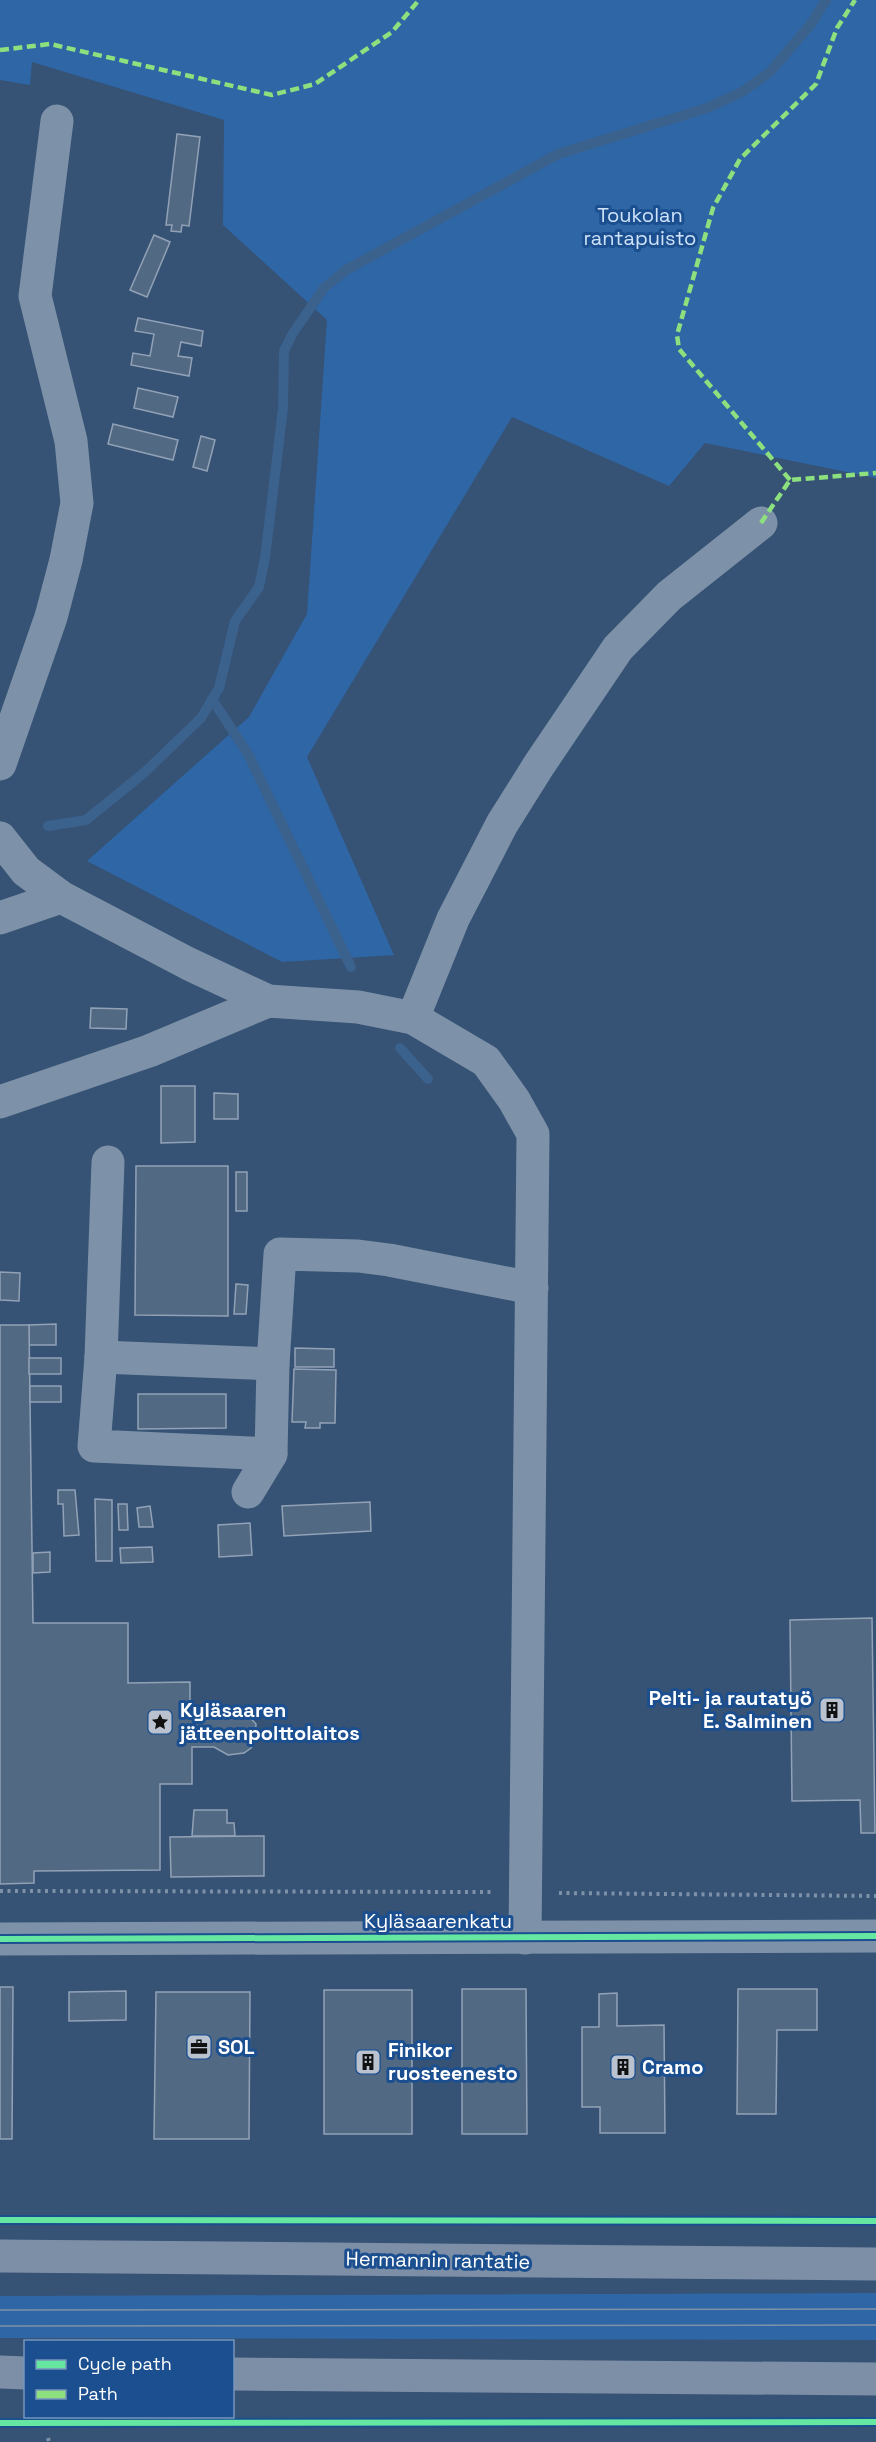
<svg xmlns="http://www.w3.org/2000/svg" width="876" height="2442" font-family="'Space Grotesk',sans-serif">
  <style>
    .green { fill: #2f66a5 }
    .lines { fill: none; stroke-linecap: round; stroke-linejoin: round }
    .stream { stroke: #3b618d; stroke-width: 10 }
    .building { fill: #526984; stroke: #92a2b6; stroke-width: 1.5 }
    .path { stroke: #7d92a8; stroke-width: 4; stroke-dasharray: 3 4.5; stroke-linecap: butt }
    .minor { stroke: #7d92a8; stroke-width: 33 }
    .major { stroke: #7d8ea7; stroke-width: 33 }
    .tram { stroke: #7e92a7; stroke-width: 1.5 }
    .quiet { stroke: #8de07e; stroke-width: 4.5; stroke-dasharray: 9 4.5; stroke-linecap: butt }
    .cycleway-casing { stroke: #1b4f8f; stroke-width: 10 }
    .cycleway { stroke: #66e7a1; stroke-width: 6 }
    .labels { text-anchor: middle; stroke-width: 6; stroke-linejoin: round; paint-order: stroke }
    .park-label { font-size: 20px; fill: #cfe3fa; stroke: #1b4f8f }
    .poi-label { font-size: 20px; font-weight: bold; fill: #fff; stroke: #1b4f8f; text-anchor: start }
    .street-label { font-size: 20px; fill: #fff; stroke: #1b4f8f }
  </style>
  <rect width="100%" height="100%" fill="#365274"/>
  <g class="green">
    <path d="M 0,0 L 876,0 L 876,478 L 705,443 L 669,486 L 512,417 L 307,757 L 394,955 L 282,962 L 87,861 L 249,717 L 307,614 L 327,320 L 223,225 L 224,120 L 32,62 L 30,85 L 0,80 Z"/>
    <path d="M 876,2293 L 876,2340 L 0,2338 L 0,2296 Z"/>
  </g>
  <g class="lines">
    <g class="stream">
      <path d="M 212,699 L 248,754 L 351,967"/>
      <path d="M 48,826 L 86,820 L 145,772 L 201,718 L 219,688 L 235,621 L 259,587 L 265,558 L 283,408 L 284,351 L 293,333 L 324,288 L 346,270 L 558,154 L 707,108 L 742,92 L 770,72 L 811,24 L 826,0"/>
      <path d="M 400,1048 L 428,1079"/>
    </g>
  </g>
  <g class="building">
    <path d="M 177,134 L 200,137 L 189,226 L 182,225 L 181,232 L 171,231 L 172,225 L 166,225 Z"/>
    <path d="M 154,235 L 170,242 L 147,297 L 130,290 Z"/>
    <path d="M 138,318 L 203,331 L 201,346 L 181,342 L 178,356 L 192,358 L 189,376 L 131,365 L 133,353 L 150,356 L 154,334 L 135,331 Z"/>
    <path d="M 138,388 L 178,397 L 173,417 L 134,408 Z"/>
    <path d="M 113,424 L 178,440 L 173,460 L 108,444 Z"/>
    <path d="M 201,436 L 215,440 L 207,471 L 193,467 Z"/>
    <path d="M 91,1008 L 127,1009 L 126,1029 L 90,1028 Z"/>
    <path d="M 161,1086 L 195,1086 L 195,1142 L 161,1143 Z"/>
    <path d="M 214,1093 L 238,1094 L 238,1119 L 214,1119 Z"/>
    <path d="M 136,1166 L 228,1166 L 228,1316 L 135,1315 Z"/>
    <rect x="236" y="1172" width="11" height="39"/>
    <path d="M 0,1272 L 20,1273 L 19,1301 L 0,1300 Z"/>
    <path d="M 236,1284 L 248,1285 L 246,1314 L 234,1314 Z"/>
    <path d="M 56,1324 L 56,1345 L 29,1345 L 29,1325 Z"/>
    <path d="M 0,1325 L 29,1325 L 33,1623 L 128,1623 L 128,1683 L 190,1682 L 190,1718 L 214,1718 L 228,1709 L 237,1709 L 245,1712 L 256,1724 L 255,1741 L 251,1748 L 244,1753 L 228,1755 L 214,1747 L 192,1747 L 192,1784 L 160,1784 L 160,1870 L 34,1871 L 34,1883 L 0,1884 Z"/>
    <path d="M 295,1348 L 334,1349 L 334,1367 L 295,1367 Z"/>
    <rect x="29" y="1358" width="32" height="16"/>
    <path d="M 294,1369 L 336,1370 L 335,1423 L 320,1423 L 320,1428 L 305,1428 L 306,1422 L 292,1422 Z"/>
    <rect x="30" y="1386" width="31" height="16"/>
    <path d="M 138,1394 L 226,1394 L 226,1428 L 138,1429 Z"/>
    <path d="M 58,1490 L 75,1490 L 79,1535 L 64,1536 L 63,1504 L 58,1504 Z"/>
    <path d="M 95,1499 L 112,1500 L 112,1561 L 96,1561 Z"/>
    <path d="M 370,1502 L 371,1531 L 284,1536 L 282,1506 Z"/>
    <path d="M 118,1504 L 127,1504 L 128,1530 L 119,1530 Z"/>
    <path d="M 150,1506 L 153,1527 L 139,1527 L 137,1508 Z"/>
    <path d="M 250,1523 L 252,1555 L 219,1557 L 218,1525 Z"/>
    <path d="M 152,1547 L 153,1562 L 121,1563 L 120,1548 Z"/>
    <path d="M 50,1552 L 50,1572 L 33,1573 L 33,1553 Z"/>
    <path d="M 872,1618 L 875,1833 L 861,1833 L 860,1800 L 792,1801 L 790,1620 Z"/>
    <path d="M 194,1810 L 227,1810 L 227,1823 L 234,1823 L 235,1836 L 192,1836 Z"/>
    <path d="M 264,1836 L 264,1876 L 171,1877 L 170,1837 Z"/>
    <path d="M 0,1987 L 13,1987 L 12,2139 L 0,2139 Z"/>
    <path d="M 462,1989 L 526,1989 L 527,2134 L 462,2134 Z"/>
    <path d="M 738,1989 L 817,1989 L 817,2030 L 777,2030 L 776,2114 L 737,2114 Z"/>
    <rect x="324" y="1990" width="88" height="144"/>
    <path d="M 126,1991 L 126,2020 L 69,2021 L 69,1992 Z"/>
    <path d="M 156,1992 L 250,1992 L 249,2139 L 154,2139 Z"/>
    <path d="M 617,1993 L 617,2026 L 664,2025 L 665,2133 L 600,2133 L 600,2107 L 582,2107 L 582,2027 L 599,2027 L 599,1994 Z"/>
  </g>
  <g class="lines">
    <g class="path">
      <path d="M 0,1891 L 491,1892"/>
      <path d="M 559,1893 L 876,1896"/>
      <path d="M 48,2438 L 49,2442"/>
    </g>
    <g class="minor">
      <path d="M 0,764 L 51,617 L 66,560 L 77,503 L 71,441 L 35,296 L 57,121"/>
      <path d="M 0,838 L 26,871 L 61,897 L 189,964 L 268,1001"/>
      <path d="M 0,918 L 61,897"/>
      <path d="M 413,1018 L 453,919 L 502,824 L 539,765 L 618,648 L 669,596 L 761,523"/>
      <path d="M 0,1102 L 149,1051 L 268,1001 L 358,1007 L 413,1018 L 486,1061 L 514,1100 L 533,1134 L 525,1938"/>
      <path d="M 108,1162 L 101,1357 L 94,1446 L 271,1454"/>
      <path d="M 101,1357 L 273,1364"/>
      <path d="M 248,1492 L 271,1454 L 273,1364 L 280,1254 L 358,1256 L 389,1260 L 532,1288"/>
      <path d="M 0,1939 L 876,1936"/>
    </g>
    <g class="major">
      <path d="M 0,2256 L 876,2264"/>
      <path d="M 0,2372 L 26,2373"/>
      <path d="M 232,2374 L 876,2379"/>
    </g>
    <g class="tram">
      <path d="M 0,2310 L 876,2309"/>
      <path d="M 0,2326 L 876,2325"/>
    </g>
    <g class="quiet">
      <path d="M 0,50 L 50,44 L 272,95 L 315,84 L 392,32 L 419,0"/>
      <path d="M 790,480 L 679,349 L 677,335 L 713,208 L 740,159 L 816,84 L 837,28 L 855,0"/>
      <path d="M 761,523 L 790,480 L 876,473"/>
    </g>
    <g class="cycleway-casing">
      <g id="cycleway">
        <path d="M 0,1939 L 876,1936"/>
        <path d="M 0,2220 L 876,2221"/>
        <path d="M 0,2423 L 876,2422"/>
      </g>
    </g>
    <use href="#cycleway" class="cycleway"/>
  </g>
  <defs>
    <g id="building-square" transform="scale(1.35)"><rect x="-9" y="-9" width="18" height="18" rx="4" fill="#b9c2ce" stroke="#1b4f8f"/><path d="M-4-6H4V6H1V3H-1V6H-4ZM-2.5-4.3h1.7v1.8h-1.7ZM.8-4.3h1.7v1.8H.8ZM-2.5-1h1.7V.8h-1.7ZM.8-1h1.7V.8H.8Z" fill="#111"/></g>
    <g id="sight-square" transform="scale(1.35)"><rect x="-9" y="-9" width="18" height="18" rx="4" fill="#b9c2ce" stroke="#1b4f8f"/><path d="M0-6L1.8-2.2L6-1.7L2.9 1.2L3.7 5.4L0 3.3L-3.7 5.4L-2.9 1.2L-6-1.7L-1.8-2.2Z" fill="#111"/></g>
    <g id="office-square" transform="scale(1.35)"><rect x="-9" y="-9" width="18" height="18" rx="4" fill="#b9c2ce" stroke="#1b4f8f"/><path d="M-6-3h4V-5.5h4V-3h4V5H-6ZM-1-4.5V-3h2v-1.5ZM-6 0V1H6V0Z" fill="#111"/></g>
  </defs>
  <g fill-rule="evenodd">
    <use href="#building-square" x="832" y="1710"/>
    <use href="#sight-square" x="160" y="1722"/>
    <use href="#office-square" x="199" y="2047"/>
    <use href="#building-square" x="368" y="2062"/>
    <use href="#building-square" x="623" y="2067"/>
  </g>
  <g class="labels">
    <g class="park-label">
      <text x="640" y="222">Toukolan<tspan x="640" dy="23">rantapuisto</tspan></text>
    </g>
    <g class="poi-label">
      <text x="812" y="1705" text-anchor="end">Pelti- ja rautatyö<tspan x="812" dy="23">E. Salminen</tspan></text>
      <text x="180" y="1717">Kyläsaaren<tspan x="180" dy="23">jätteenpolttolaitos</tspan></text>
      <text x="218" y="2054">SOL</text>
      <text x="388" y="2057">Finikor<tspan x="388" dy="23">ruosteenesto</tspan></text>
      <text x="642" y="2074">Cramo</text>
    </g>
    <g class="street-label">
      <text x="438" y="1928">Kyläsaarenkatu</text>
      <text transform="translate(438 2260) rotate(1)" y="7">Hermannin rantatie</text>
    </g>
  </g>
  <rect x="24" y="2340" width="210" height="78" fill="#1b4f8f" stroke="#7695bc" stroke-width="1.5"/>
  <rect x="36" y="2360" width="30" height="9" fill="#66e7a1" stroke="#7695bc" stroke-width="1.5"/>
  <text x="78" y="2370" font-size="18" fill="#ffffff">Cycle path</text>
  <rect x="36" y="2390" width="30" height="9" fill="#8de07e" stroke="#7695bc" stroke-width="1.5"/>
  <text x="78" y="2400" font-size="18" fill="#ffffff">Path</text>
</svg>
